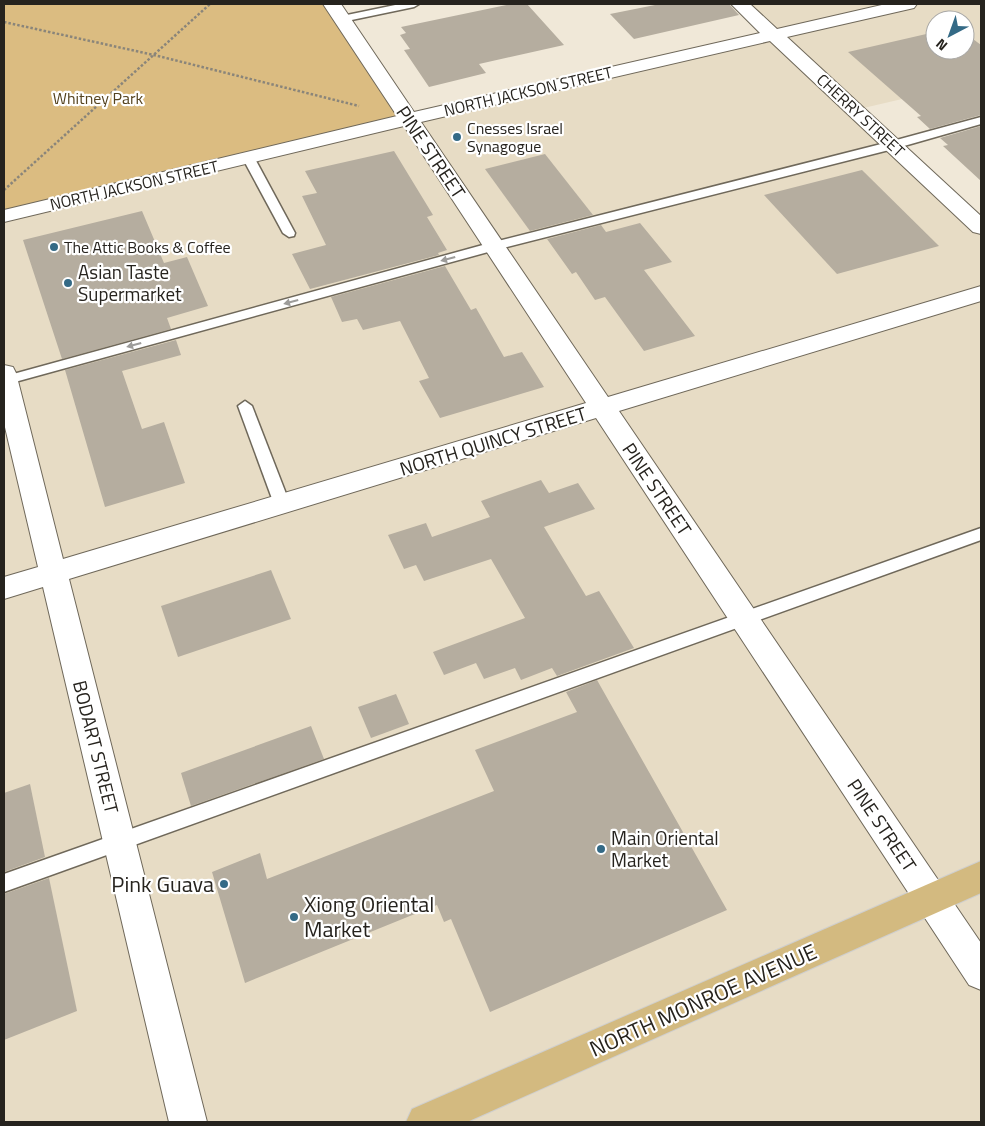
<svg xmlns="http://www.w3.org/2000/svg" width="985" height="1126" font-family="'Titillium Web',sans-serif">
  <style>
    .built { fill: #e7dcc5; fill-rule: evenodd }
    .green { fill: #dbbc81 }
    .building { fill: #b5ad9f }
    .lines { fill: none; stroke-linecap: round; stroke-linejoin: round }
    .service-casing { stroke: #6f685a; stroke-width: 3 }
    .minor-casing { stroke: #6f685a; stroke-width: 2 }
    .primary-casing { stroke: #cfcfce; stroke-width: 2 }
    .path { stroke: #8a857a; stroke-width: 2.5; stroke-dasharray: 2.5 2; stroke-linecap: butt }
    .service { fill: #fff; fill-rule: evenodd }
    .minor { fill: #fff; fill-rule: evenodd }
    .primary { fill: #d3ba80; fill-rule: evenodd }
    .oneway { fill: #9d9c9a }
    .poi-dot { fill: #346a86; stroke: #fff; stroke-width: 2 }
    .labels { text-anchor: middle; stroke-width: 4.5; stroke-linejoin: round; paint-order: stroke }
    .far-street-label { font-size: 16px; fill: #26231e; stroke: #fff }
    .far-park-label { font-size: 16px; fill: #54421e; stroke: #fff }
    .far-poi-label { font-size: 16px; fill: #26231e; stroke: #fff; text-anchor: start }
    .street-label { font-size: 19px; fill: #26231e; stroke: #fff }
    .poi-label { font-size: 19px; fill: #26231e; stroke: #fff; text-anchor: start }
    .near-poi-label { font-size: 22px; fill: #26231e; stroke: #fff; text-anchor: end }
    .near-street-label { font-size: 22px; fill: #26231e; stroke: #fff }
  </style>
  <rect width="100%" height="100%" fill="#f0e8d8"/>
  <path class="built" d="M 740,4 L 981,4 L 981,87 L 975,82 L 855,110 L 981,227 L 981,1122 L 4,1122 L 4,216 L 773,35 ZM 935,20 L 965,20 L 965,50 L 935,50 Z"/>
  <path class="green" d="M 4,4 L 332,4 L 409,119 L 4,216 Z"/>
  <g class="building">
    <path d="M 511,4 L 527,4 L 564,45 L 479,64 L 486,73 L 429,87 L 404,50 L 410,49 L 400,35 L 406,33 L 401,27 Z"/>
    <path d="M 660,4 L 729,4 L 739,15 L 634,39 L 610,14 Z"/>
    <path d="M 935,32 L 935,50 L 965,50 L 965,33 L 981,45 L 981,115 L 930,129 L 917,117 L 921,116 L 848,52 Z"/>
    <path d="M 981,126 L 981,181 L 943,146 L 948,145 L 940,138 Z"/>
    <path d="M 394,151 L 433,215 L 427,217 L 447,250 L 438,253 L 439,255 L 310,289 L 292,254 L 326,245 L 302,196 L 317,193 L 305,171 Z"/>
    <path d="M 545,154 L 593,215 L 530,231 L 485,169 Z"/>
    <path d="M 862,170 L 939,246 L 837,274 L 764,195 Z"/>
    <path d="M 142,211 L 164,263 L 187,257 L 208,306 L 167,318 L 171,329 L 62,359 L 23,240 Z"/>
    <path d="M 640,223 L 672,262 L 644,270 L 695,336 L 644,351 L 605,297 L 595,300 L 576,272 L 572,274 L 547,239 L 601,225 L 606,232 Z"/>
    <path d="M 445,266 L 471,310 L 476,308 L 504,357 L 522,352 L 544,387 L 440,418 L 419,381 L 429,378 L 400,321 L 363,330 L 357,319 L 342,322 L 331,297 Z"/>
    <path d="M 176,340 L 181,355 L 122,371 L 142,429 L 164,422 L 185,483 L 105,507 L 65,370 Z"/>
    <path d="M 541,480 L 549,493 L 578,483 L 595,509 L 544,527 L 586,596 L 599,591 L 634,648 L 557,676 L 552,668 L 521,680 L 515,668 L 484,679 L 476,663 L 444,675 L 433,652 L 525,618 L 491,559 L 424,581 L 416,565 L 404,569 L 388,535 L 426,523 L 432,537 L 490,517 L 481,501 Z"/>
    <path d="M 271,570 L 291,619 L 178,657 L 161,606 Z"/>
    <path d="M 597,680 L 727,910 L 490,1012 L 451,919 L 444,922 L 437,905 L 245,983 L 212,872 L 260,853 L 267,879 L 494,791 L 475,750 L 577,712 L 566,692 Z"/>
    <path d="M 396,694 L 409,724 L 371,738 L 358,707 Z"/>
    <path d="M 311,726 L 324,759 L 191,806 L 181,773 Z"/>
    <path d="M 30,784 L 45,857 L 4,872 L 4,793 Z"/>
    <path d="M 49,878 L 77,1011 L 4,1040 L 4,894 Z"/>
  </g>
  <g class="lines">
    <g class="service-casing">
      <g id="service">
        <path d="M 400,4 L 419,4 L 414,7 L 342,22 L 337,19 L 342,16 Z"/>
        <path d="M 981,117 L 981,124 L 897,148 L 499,249 L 4,385 L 4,377 L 6,376 L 490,243 L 889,142 Z"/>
        <path d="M 248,153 L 254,157 L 295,233 L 294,236 L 289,237 L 283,233 L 242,157 Z"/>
        <path d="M 245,401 L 252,406 L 290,504 L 288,508 L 276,508 L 274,504 L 238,406 Z"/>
        <path d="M 981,528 L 981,540 L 4,892 L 4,874 Z"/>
      </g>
    </g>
    <g class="minor-casing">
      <path id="minor" d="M 323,4 L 341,4 L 414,112 L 760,33 L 731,4 L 750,4 L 777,29 L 886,4 L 917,4 L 914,8 L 787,37 L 981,216 L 981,234 L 973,232 L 770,41 L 421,122 L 608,397 L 981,286 L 981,301 L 619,411 L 981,943 L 981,990 L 969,985 L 596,418 L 69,579 L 207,1122 L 169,1122 L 43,587 L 4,599 L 4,577 L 38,567 L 4,423 L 4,365 L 13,367 L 16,373 L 63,559 L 586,403 L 404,126 L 4,222 L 4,210 L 397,116 Z"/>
    </g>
    <g class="primary-casing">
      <path id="primary" d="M 981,861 L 981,893 L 467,1122 L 406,1122 L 412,1109 Z"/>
    </g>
    <g class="path">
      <path d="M 4,22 L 154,55 L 359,106"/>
      <path d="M 4,190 L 210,4"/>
    </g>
    <use href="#service" class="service"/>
    <use href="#minor" class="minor"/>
    <use href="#primary" class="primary"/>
  </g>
  <defs><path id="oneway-solid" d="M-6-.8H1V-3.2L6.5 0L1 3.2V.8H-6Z" transform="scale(1.25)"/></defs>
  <g class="oneway">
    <use href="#oneway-solid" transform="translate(448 259) rotate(165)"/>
    <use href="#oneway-solid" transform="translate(291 302) rotate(165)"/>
    <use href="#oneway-solid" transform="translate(134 345) rotate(165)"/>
  </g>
  <g class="poi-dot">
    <circle cx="457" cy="137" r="5"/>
    <circle cx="54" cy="247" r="5"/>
    <circle cx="68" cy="283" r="5"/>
    <circle cx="601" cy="849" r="5"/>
    <circle cx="224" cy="884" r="5"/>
    <circle cx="294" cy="917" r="5"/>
  </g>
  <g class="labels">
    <g class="far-street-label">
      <text transform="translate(528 91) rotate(-13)" y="6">NORTH JACKSON STREET</text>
      <text transform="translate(861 115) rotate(43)" y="6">CHERRY STREET</text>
      <text transform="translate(134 185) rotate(-13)" y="6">NORTH JACKSON STREET</text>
    </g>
    <g class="far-park-label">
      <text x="98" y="104">Whitney Park</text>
    </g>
    <g class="far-poi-label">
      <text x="467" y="134">Cnesses Israel<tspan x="467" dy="18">Synagogue</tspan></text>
      <text x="64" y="253">The Attic Books &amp; Coffee</text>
    </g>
    <g class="street-label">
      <text transform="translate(431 152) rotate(56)" y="7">PINE STREET</text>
      <text transform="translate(493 441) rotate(-17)" y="7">NORTH QUINCY STREET</text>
      <text transform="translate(657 489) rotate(56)" y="7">PINE STREET</text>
      <text transform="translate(96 747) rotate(76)" y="7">BODART STREET</text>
      <text transform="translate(882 825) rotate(56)" y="7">PINE STREET</text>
    </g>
    <g class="poi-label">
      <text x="78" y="279">Asian Taste<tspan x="78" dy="22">Supermarket</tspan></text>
      <text x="611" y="845">Main Oriental<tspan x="611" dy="22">Market</tspan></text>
    </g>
    <g class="near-poi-label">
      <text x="214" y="892">Pink Guava</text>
      <text x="304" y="912" text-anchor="start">Xiong Oriental<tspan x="304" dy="25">Market</tspan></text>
    </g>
    <g class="near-street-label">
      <text transform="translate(703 1000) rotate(-24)" y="8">NORTH MONROE AVENUE</text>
    </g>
  </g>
  <rect width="985" height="1126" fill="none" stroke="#26231e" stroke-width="10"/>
  <g transform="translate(950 35) rotate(221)"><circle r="24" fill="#ffffff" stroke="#a8a7a5"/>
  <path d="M0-4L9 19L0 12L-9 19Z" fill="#346a86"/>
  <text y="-8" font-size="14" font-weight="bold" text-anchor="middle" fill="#26231e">N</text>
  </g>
</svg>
